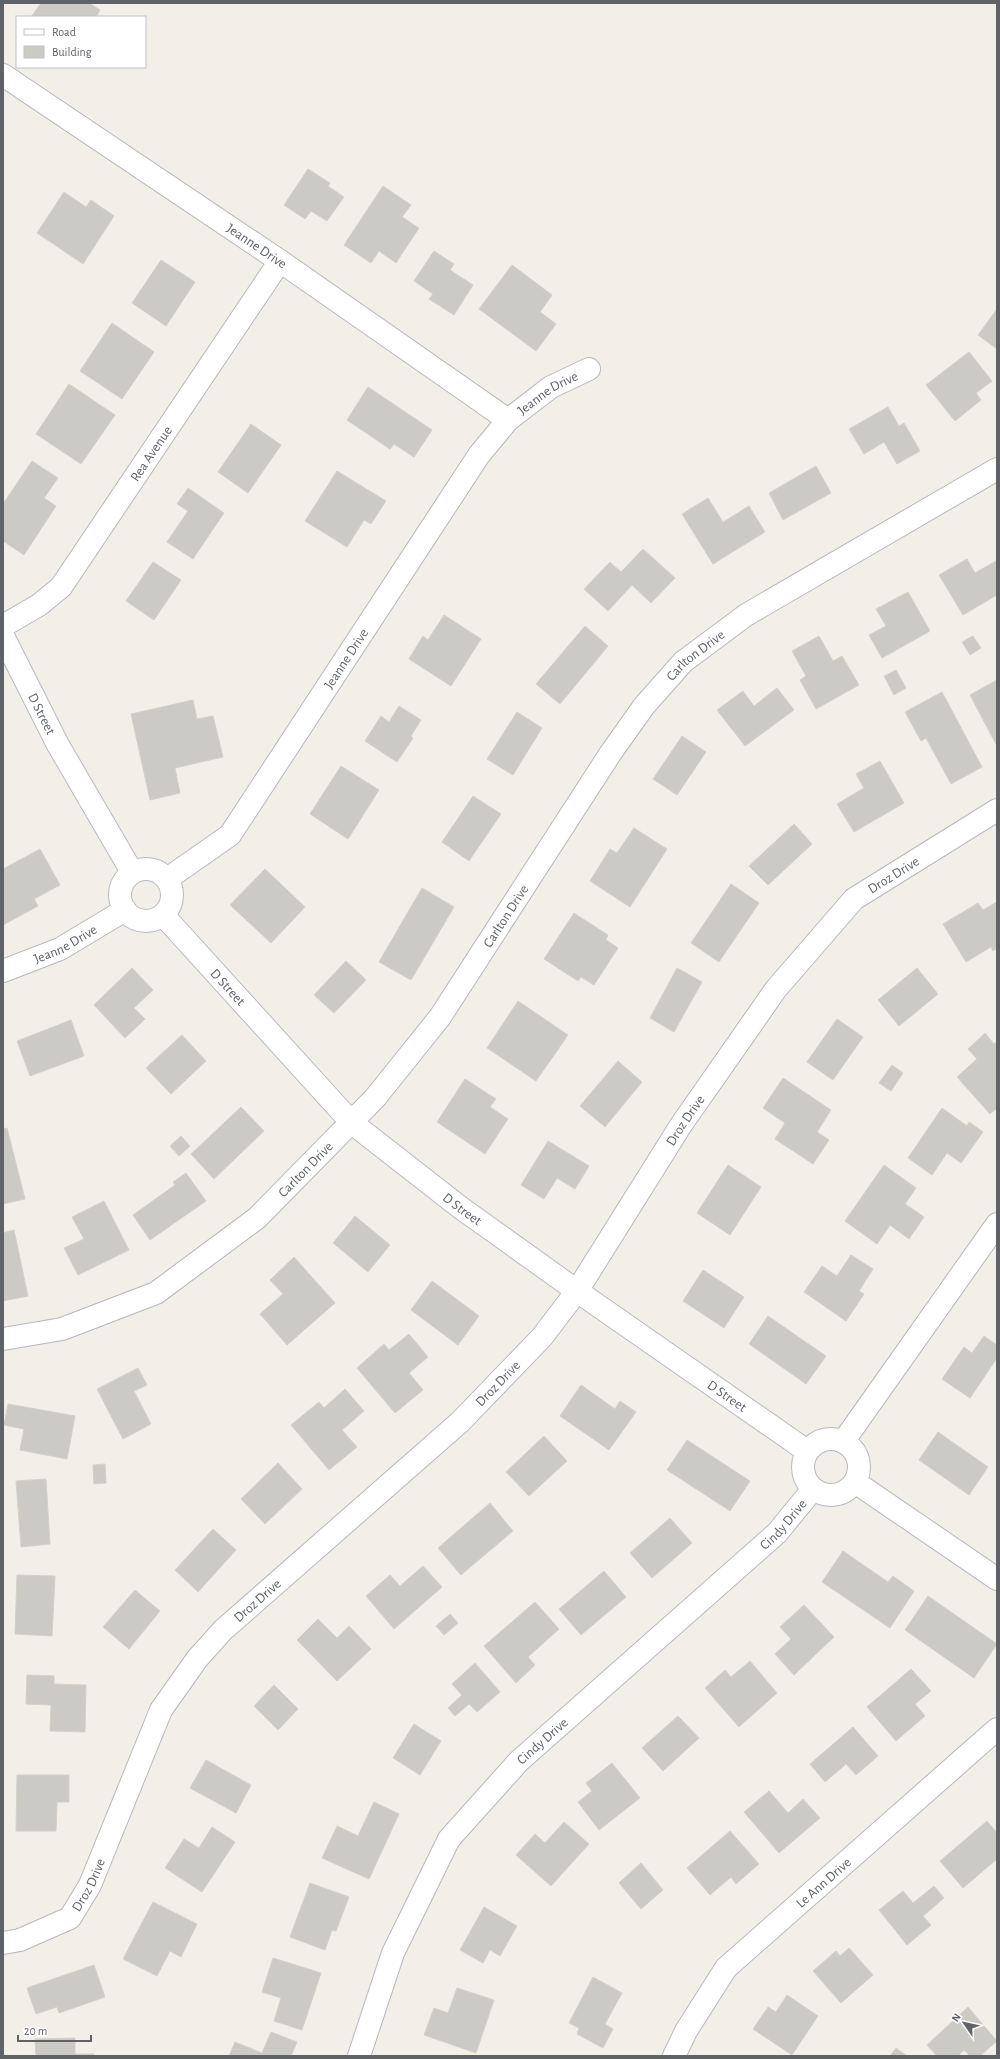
<svg xmlns="http://www.w3.org/2000/svg" width="1000" height="2059" font-family="'Alegreya Sans',sans-serif">
  <style>
    .building { fill: #cccac5; stroke: #d6d1c6 }
    .lines { fill: none; stroke-linecap: round; stroke-linejoin: round }
    .street-casing { stroke: #b5b8bc; stroke-width: 24 }
    .secondary-casing { stroke: #b6babf; stroke-width: 24 }
    .street { stroke: #fff; stroke-width: 22 }
    .secondary { stroke: #fff; stroke-width: 22 }
    .labels { text-anchor: middle; stroke-width: 4; stroke-linejoin: round; paint-order: stroke }
    .street-label { font-size: 14px; fill: #5f6368; stroke: #fff }
  </style>
  <rect width="100%" height="100%" fill="#f1efe8"/>
  <g class="building">
    <path d="M 41,3 L 89,3 L 100,10 L 96,17 L 31,17 Z"/>
    <path d="M 308,169 L 330,183 L 328,186 L 344,197 L 327,221 L 311,211 L 305,219 L 284,205 Z"/>
    <path d="M 383,186 L 411,205 L 402,217 L 419,228 L 396,263 L 379,251 L 371,263 L 344,245 Z"/>
    <path d="M 64,192 L 86,207 L 91,200 L 114,216 L 83,264 L 37,233 Z"/>
    <path d="M 434,251 L 454,264 L 450,270 L 473,285 L 454,315 L 429,299 L 433,294 L 414,281 Z"/>
    <path d="M 161,260 L 195,282 L 166,326 L 132,303 Z"/>
    <path d="M 512,265 L 552,295 L 540,312 L 556,324 L 536,351 L 479,309 Z"/>
    <path d="M 997,309 L 997,349 L 978,335 Z"/>
    <path d="M 112,323 L 154,352 L 122,399 L 80,371 Z"/>
    <path d="M 969,352 L 992,381 L 976,393 L 981,400 L 955,421 L 926,385 Z"/>
    <path d="M 69,384 L 115,415 L 81,464 L 36,434 Z"/>
    <path d="M 368,387 L 432,430 L 414,457 L 394,444 L 390,449 L 347,420 Z"/>
    <path d="M 888,407 L 899,426 L 904,423 L 920,451 L 897,464 L 884,442 L 864,454 L 849,429 Z"/>
    <path d="M 251,424 L 281,445 L 248,493 L 218,472 Z"/>
    <path d="M 32,461 L 58,478 L 44,498 L 56,506 L 24,555 L 3,541 L 3,504 Z"/>
    <path d="M 816,466 L 831,493 L 783,520 L 769,493 Z"/>
    <path d="M 337,471 L 386,501 L 371,524 L 364,520 L 347,547 L 305,521 Z"/>
    <path d="M 188,488 L 224,513 L 193,559 L 167,542 L 188,511 L 177,504 Z"/>
    <path d="M 708,498 L 723,522 L 749,506 L 765,532 L 713,564 L 682,514 Z"/>
    <path d="M 643,549 L 675,578 L 651,603 L 632,585 L 608,611 L 584,589 L 610,562 L 621,572 Z"/>
    <path d="M 967,559 L 975,573 L 996,561 L 997,595 L 963,615 L 939,575 Z"/>
    <path d="M 153,562 L 181,580 L 154,620 L 126,601 Z"/>
    <path d="M 908,592 L 930,631 L 882,658 L 869,635 L 886,626 L 876,609 Z"/>
    <path d="M 444,615 L 481,639 L 451,686 L 409,659 L 423,636 L 428,640 Z"/>
    <path d="M 585,626 L 608,646 L 560,704 L 536,684 Z"/>
    <path d="M 819,636 L 833,661 L 842,656 L 859,685 L 816,709 L 800,680 L 806,676 L 792,651 Z"/>
    <path d="M 973,636 L 981,648 L 970,655 L 962,642 Z"/>
    <path d="M 896,670 L 906,688 L 894,695 L 884,676 Z"/>
    <path d="M 997,680 L 997,746 L 970,695 Z"/>
    <path d="M 777,688 L 794,710 L 745,746 L 717,710 L 743,691 L 754,706 Z"/>
    <path d="M 942,692 L 982,767 L 951,784 L 926,738 L 921,741 L 905,712 Z"/>
    <path d="M 193,700 L 197,719 L 213,716 L 223,757 L 175,768 L 180,793 L 150,800 L 131,714 Z"/>
    <path d="M 399,706 L 421,720 L 411,736 L 413,738 L 397,762 L 365,741 L 381,716 L 389,722 Z"/>
    <path d="M 517,712 L 542,728 L 513,775 L 487,759 Z"/>
    <path d="M 682,736 L 706,752 L 677,795 L 653,779 Z"/>
    <path d="M 880,761 L 904,803 L 854,832 L 837,804 L 864,788 L 856,774 Z"/>
    <path d="M 341,766 L 379,790 L 348,839 L 310,814 Z"/>
    <path d="M 473,796 L 501,814 L 469,861 L 442,842 Z"/>
    <path d="M 794,824 L 812,844 L 768,885 L 749,866 Z"/>
    <path d="M 634,828 L 667,849 L 630,907 L 590,881 L 610,849 L 617,853 Z"/>
    <path d="M 40,849 L 60,885 L 34,899 L 38,906 L 3,925 L 3,869 Z"/>
    <path d="M 265,869 L 305,907 L 271,943 L 230,905 Z"/>
    <path d="M 731,884 L 759,903 L 719,962 L 691,943 Z"/>
    <path d="M 422,888 L 454,907 L 411,980 L 379,962 Z"/>
    <path d="M 997,902 L 997,948 L 993,951 L 991,947 L 966,962 L 943,924 L 978,903 L 983,910 Z"/>
    <path d="M 574,913 L 608,935 L 606,940 L 618,948 L 594,985 L 581,977 L 578,981 L 544,959 Z"/>
    <path d="M 346,961 L 366,980 L 334,1013 L 314,995 Z"/>
    <path d="M 132,968 L 153,990 L 134,1008 L 145,1019 L 125,1038 L 94,1005 Z"/>
    <path d="M 677,968 L 702,982 L 674,1032 L 650,1018 Z"/>
    <path d="M 917,968 L 938,994 L 899,1026 L 878,1000 Z"/>
    <path d="M 518,1001 L 568,1035 L 536,1081 L 487,1048 Z"/>
    <path d="M 837,1019 L 863,1037 L 833,1080 L 807,1062 Z"/>
    <path d="M 71,1020 L 84,1056 L 30,1076 L 17,1041 Z"/>
    <path d="M 985,1033 L 994,1044 L 997,1041 L 997,1108 L 990,1114 L 957,1077 L 977,1059 L 968,1049 Z"/>
    <path d="M 182,1035 L 206,1061 L 171,1094 L 146,1068 Z"/>
    <path d="M 618,1061 L 642,1082 L 605,1127 L 580,1106 Z"/>
    <path d="M 892,1065 L 903,1073 L 891,1091 L 879,1083 Z"/>
    <path d="M 783,1078 L 831,1110 L 817,1132 L 829,1140 L 813,1164 L 775,1139 L 785,1123 L 763,1108 Z"/>
    <path d="M 465,1079 L 496,1099 L 490,1107 L 508,1119 L 485,1154 L 437,1122 Z"/>
    <path d="M 241,1107 L 264,1131 L 214,1179 L 191,1154 Z"/>
    <path d="M 942,1108 L 967,1126 L 969,1122 L 983,1132 L 961,1163 L 947,1153 L 932,1175 L 908,1158 Z"/>
    <path d="M 7,1128 L 25,1199 L 3,1204 L 3,1129 Z"/>
    <path d="M 181,1136 L 190,1146 L 179,1156 L 170,1146 Z"/>
    <path d="M 548,1141 L 589,1166 L 575,1189 L 557,1178 L 544,1199 L 521,1185 Z"/>
    <path d="M 728,1165 L 761,1187 L 730,1235 L 697,1213 Z"/>
    <path d="M 884,1165 L 916,1188 L 905,1204 L 924,1217 L 909,1239 L 890,1225 L 877,1244 L 845,1221 Z"/>
    <path d="M 186,1173 L 206,1201 L 150,1240 L 133,1215 L 175,1185 L 173,1182 Z"/>
    <path d="M 104,1201 L 129,1250 L 78,1275 L 64,1248 L 84,1239 L 72,1217 Z"/>
    <path d="M 355,1216 L 390,1245 L 368,1272 L 333,1243 Z"/>
    <path d="M 14,1230 L 28,1296 L 3,1301 L 3,1233 Z"/>
    <path d="M 851,1255 L 873,1269 L 859,1291 L 864,1294 L 846,1321 L 804,1292 L 822,1266 L 837,1276 Z"/>
    <path d="M 294,1257 L 335,1303 L 287,1345 L 260,1314 L 283,1294 L 270,1280 Z"/>
    <path d="M 703,1270 L 744,1297 L 724,1328 L 683,1301 Z"/>
    <path d="M 432,1281 L 479,1316 L 458,1345 L 411,1310 Z"/>
    <path d="M 768,1316 L 826,1356 L 806,1384 L 749,1344 Z"/>
    <path d="M 409,1334 L 428,1357 L 409,1373 L 423,1390 L 395,1413 L 357,1368 L 384,1344 L 389,1350 Z"/>
    <path d="M 984,1336 L 997,1345 L 997,1358 L 970,1398 L 942,1379 L 964,1347 L 972,1353 Z"/>
    <path d="M 138,1368 L 147,1385 L 134,1391 L 151,1424 L 123,1439 L 97,1389 Z"/>
    <path d="M 581,1385 L 615,1409 L 620,1401 L 636,1412 L 609,1450 L 560,1416 Z"/>
    <path d="M 345,1389 L 364,1411 L 342,1430 L 357,1447 L 329,1470 L 291,1425 L 319,1402 L 324,1408 Z"/>
    <path d="M 8,1404 L 75,1416 L 67,1459 L 20,1450 L 24,1429 L 4,1425 Z"/>
    <path d="M 938,1432 L 988,1467 L 969,1495 L 919,1460 Z"/>
    <path d="M 544,1436 L 567,1461 L 529,1496 L 506,1472 Z"/>
    <path d="M 687,1440 L 750,1481 L 730,1511 L 667,1470 Z"/>
    <path d="M 278,1463 L 302,1489 L 265,1524 L 241,1499 Z"/>
    <path d="M 105,1464 L 106,1483 L 94,1484 L 93,1465 Z"/>
    <path d="M 46,1479 L 50,1544 L 21,1547 L 16,1481 Z"/>
    <path d="M 490,1503 L 513,1531 L 461,1575 L 438,1548 Z"/>
    <path d="M 670,1518 L 692,1543 L 652,1578 L 630,1553 Z"/>
    <path d="M 213,1529 L 236,1550 L 198,1592 L 175,1570 Z"/>
    <path d="M 843,1551 L 888,1582 L 893,1576 L 914,1591 L 890,1628 L 822,1582 Z"/>
    <path d="M 423,1566 L 442,1587 L 394,1629 L 366,1596 L 390,1575 L 400,1586 Z"/>
    <path d="M 604,1571 L 626,1597 L 581,1635 L 559,1609 Z"/>
    <path d="M 17,1575 L 55,1576 L 52,1636 L 15,1634 Z"/>
    <path d="M 135,1590 L 160,1611 L 129,1649 L 103,1627 Z"/>
    <path d="M 928,1596 L 997,1644 L 974,1678 L 905,1630 Z"/>
    <path d="M 535,1602 L 559,1629 L 528,1657 L 535,1665 L 516,1683 L 484,1646 Z"/>
    <path d="M 804,1605 L 834,1637 L 794,1675 L 775,1654 L 791,1639 L 780,1627 Z"/>
    <path d="M 450,1614 L 458,1623 L 444,1635 L 436,1626 Z"/>
    <path d="M 318,1619 L 337,1638 L 349,1626 L 371,1649 L 337,1681 L 297,1640 Z"/>
    <path d="M 750,1661 L 777,1693 L 739,1727 L 705,1688 L 725,1670 L 731,1677 Z"/>
    <path d="M 475,1663 L 500,1692 L 477,1712 L 469,1704 L 455,1716 L 448,1708 L 462,1695 L 452,1684 Z"/>
    <path d="M 911,1669 L 931,1691 L 915,1704 L 925,1716 L 896,1741 L 867,1707 Z"/>
    <path d="M 27,1675 L 54,1676 L 54,1684 L 86,1685 L 85,1732 L 50,1731 L 51,1705 L 26,1704 Z"/>
    <path d="M 274,1685 L 298,1709 L 278,1730 L 254,1706 Z"/>
    <path d="M 678,1716 L 699,1738 L 663,1771 L 642,1748 Z"/>
    <path d="M 414,1724 L 441,1741 L 420,1775 L 393,1758 Z"/>
    <path d="M 853,1727 L 878,1756 L 856,1775 L 846,1764 L 825,1782 L 810,1764 Z"/>
    <path d="M 206,1760 L 251,1785 L 236,1813 L 190,1788 Z"/>
    <path d="M 612,1763 L 640,1798 L 599,1830 L 578,1802 L 592,1791 L 586,1783 Z"/>
    <path d="M 17,1775 L 69,1775 L 69,1802 L 57,1802 L 56,1831 L 16,1831 Z"/>
    <path d="M 769,1791 L 788,1813 L 803,1799 L 820,1818 L 779,1853 L 744,1812 Z"/>
    <path d="M 374,1802 L 399,1814 L 369,1879 L 322,1858 L 337,1826 L 358,1836 Z"/>
    <path d="M 987,1821 L 997,1833 L 997,1859 L 963,1888 L 940,1861 Z"/>
    <path d="M 564,1822 L 589,1844 L 551,1886 L 516,1855 L 535,1834 L 545,1843 Z"/>
    <path d="M 212,1827 L 235,1842 L 202,1892 L 165,1868 L 184,1839 L 199,1848 Z"/>
    <path d="M 730,1831 L 759,1864 L 736,1884 L 731,1877 L 710,1895 L 687,1868 Z"/>
    <path d="M 641,1863 L 663,1890 L 641,1909 L 619,1883 Z"/>
    <path d="M 310,1883 L 349,1897 L 336,1931 L 332,1930 L 325,1950 L 290,1937 Z"/>
    <path d="M 934,1886 L 944,1898 L 923,1916 L 931,1925 L 907,1945 L 879,1910 L 903,1891 L 913,1903 Z"/>
    <path d="M 153,1902 L 197,1924 L 181,1957 L 170,1951 L 157,1976 L 123,1959 Z"/>
    <path d="M 484,1907 L 517,1926 L 500,1956 L 490,1950 L 483,1963 L 460,1950 Z"/>
    <path d="M 849,1948 L 873,1975 L 841,2003 L 813,1971 L 836,1951 L 840,1956 Z"/>
    <path d="M 273,1958 L 321,1973 L 302,2030 L 274,2021 L 281,1998 L 262,1992 Z"/>
    <path d="M 94,1965 L 105,1997 L 59,2013 L 57,2007 L 36,2014 L 27,1988 Z"/>
    <path d="M 593,1977 L 622,1993 L 605,2024 L 613,2029 L 603,2048 L 577,2034 L 579,2028 L 569,2023 Z"/>
    <path d="M 457,1988 L 494,2000 L 476,2053 L 424,2035 L 434,2008 L 448,2013 Z"/>
    <path d="M 787,1995 L 818,2016 L 792,2055 L 753,2029 L 768,2007 L 776,2012 Z"/>
    <path d="M 968,2007 L 997,2041 L 980,2056 L 970,2056 L 964,2050 L 958,2056 L 937,2056 L 927,2045 Z"/>
    <path d="M 271,2032 L 297,2042 L 291,2056 L 229,2056 L 235,2042 L 262,2053 Z"/>
    <path d="M 75,2038 L 75,2054 L 94,2054 L 94,2056 L 36,2056 L 35,2039 Z"/>
    <path d="M 896,2048 L 907,2056 L 890,2056 Z"/>
  </g>
  <g class="lines">
    <g class="street-casing">
      <g id="street">
        <path id="s1" d="M 3,75 L 280,261 L 508,420"/>
        <path id="s2" d="M 3,626 L 39,605 L 61,587 L 280,261"/>
        <path id="s3" d="M 167,879 L 230,835 L 479,455 L 508,420 L 551,387 L 589,369"/>
        <path id="s4" d="M 3,971 L 60,949 L 125,910"/>
        <path id="s5" d="M 3,1339 L 62,1329 L 156,1293 L 257,1218 L 375,1098 L 440,1017 L 610,754 L 644,706 L 683,662 L 746,615 L 997,469"/>
        <path d="M 843,1442 L 997,1224"/>
        <path id="s6" d="M 3,1943 L 20,1940 L 70,1918 L 90,1885 L 161,1710 L 197,1659 L 223,1630 L 460,1422 L 542,1337 L 577,1291 L 681,1125 L 776,989 L 854,899 L 997,810"/>
        <path id="s7" d="M 359,2056 L 393,1953 L 449,1839 L 519,1761 L 777,1533 L 813,1489"/>
        <path id="s8" d="M 674,2056 L 686,2031 L 726,1968 L 997,1729"/>
      </g>
    </g>
    <g class="secondary-casing">
      <g id="secondary">
        <path id="s9" d="M 3,636 L 58,745 L 132,872"/>
        <circle cx="146" cy="895" r="26"/>
        <path id="s10" d="M 163,915 L 352,1123 L 461,1208 L 577,1291 L 807,1451"/>
        <circle cx="831" cy="1467" r="28"/>
        <path d="M 855,1482 L 997,1579"/>
      </g>
    </g>
    <use href="#street" class="street"/>
    <use href="#secondary" class="secondary"/>
  </g>
  <g class="labels">
    <g class="street-label">
      <text dy="5" stroke="none"><textPath href="#s1" startOffset="306">Jeanne Drive</textPath></text>
      <text dy="5" stroke="none"><textPath href="#s3" startOffset="625">Jeanne Drive</textPath></text>
      <text dy="5" stroke="none"><textPath href="#s2" startOffset="231">Rea Avenue</textPath></text>
      <text dy="5" stroke="none"><textPath href="#s5" startOffset="1003">Carlton Drive</textPath></text>
      <text dy="5" stroke="none"><textPath href="#s3" startOffset="288">Jeanne Drive</textPath></text>
      <text dy="5" stroke="none"><textPath href="#s9" startOffset="87">D Street</textPath></text>
      <text dy="5" stroke="none"><textPath href="#s6" startOffset="1419">Droz Drive</textPath></text>
      <text dy="5" stroke="none"><textPath href="#s5" startOffset="679">Carlton Drive</textPath></text>
      <text dy="5" stroke="none"><textPath href="#s4" startOffset="68">Jeanne Drive</textPath></text>
      <text dy="5" stroke="none"><textPath href="#s10" startOffset="97">D Street</textPath></text>
      <text dy="5" stroke="none"><textPath href="#s6" startOffset="1094">Droz Drive</textPath></text>
      <text dy="5" stroke="none"><textPath href="#s5" startOffset="355">Carlton Drive</textPath></text>
      <text dy="5" stroke="none"><textPath href="#s10" startOffset="421">D Street</textPath></text>
      <text dy="5" stroke="none"><textPath href="#s6" startOffset="770">Droz Drive</textPath></text>
      <text dy="5" stroke="none"><textPath href="#s10" startOffset="745">D Street</textPath></text>
      <text dy="5" stroke="none"><textPath href="#s7" startOffset="695">Cindy Drive</textPath></text>
      <text dy="5" stroke="none"><textPath href="#s6" startOffset="446">Droz Drive</textPath></text>
      <text dy="5" stroke="none"><textPath href="#s7" startOffset="371">Cindy Drive</textPath></text>
      <text dy="5" stroke="none"><textPath href="#s8" startOffset="232">Le Ann Drive</textPath></text>
      <text dy="5" stroke="none"><textPath href="#s6" startOffset="110">Droz Drive</textPath></text>
    </g>
  </g>
  <rect width="1000" height="2059" fill="none" stroke="#5f6368" stroke-width="8"/>
  <rect x="16" y="16" width="130" height="52" fill="#ffffff" stroke="#bfc1c3"/>
  <rect x="24" y="29" width="20" height="6" fill="#ffffff" stroke="#bfc1c3"/>
  <text x="52" y="36" font-size="12" fill="#5f6368">Road</text>
  <rect x="24" y="46" width="20" height="12" fill="#cccac5" stroke="#bfc1c3"/>
  <text x="52" y="56" font-size="12" fill="#5f6368">Building</text>
  <g transform="translate(964 2023) rotate(304)" stroke="#ffffff" stroke-width="3" paint-order="stroke">
  <path d="M0-3L7 15L0 10L-7 15Z" fill="#5f6368"/>
  <text y="-6" font-size="11" font-weight="bold" text-anchor="middle" fill="#5f6368">N</text>
  </g>
  <path d="M18 2035v6h73v-6" fill="none" stroke="#5f6368" stroke-width="2"/>
  <text x="24" y="2035" font-size="12" fill="#5f6368" stroke="#ffffff" stroke-width="3" paint-order="stroke">20 m</text>
</svg>
